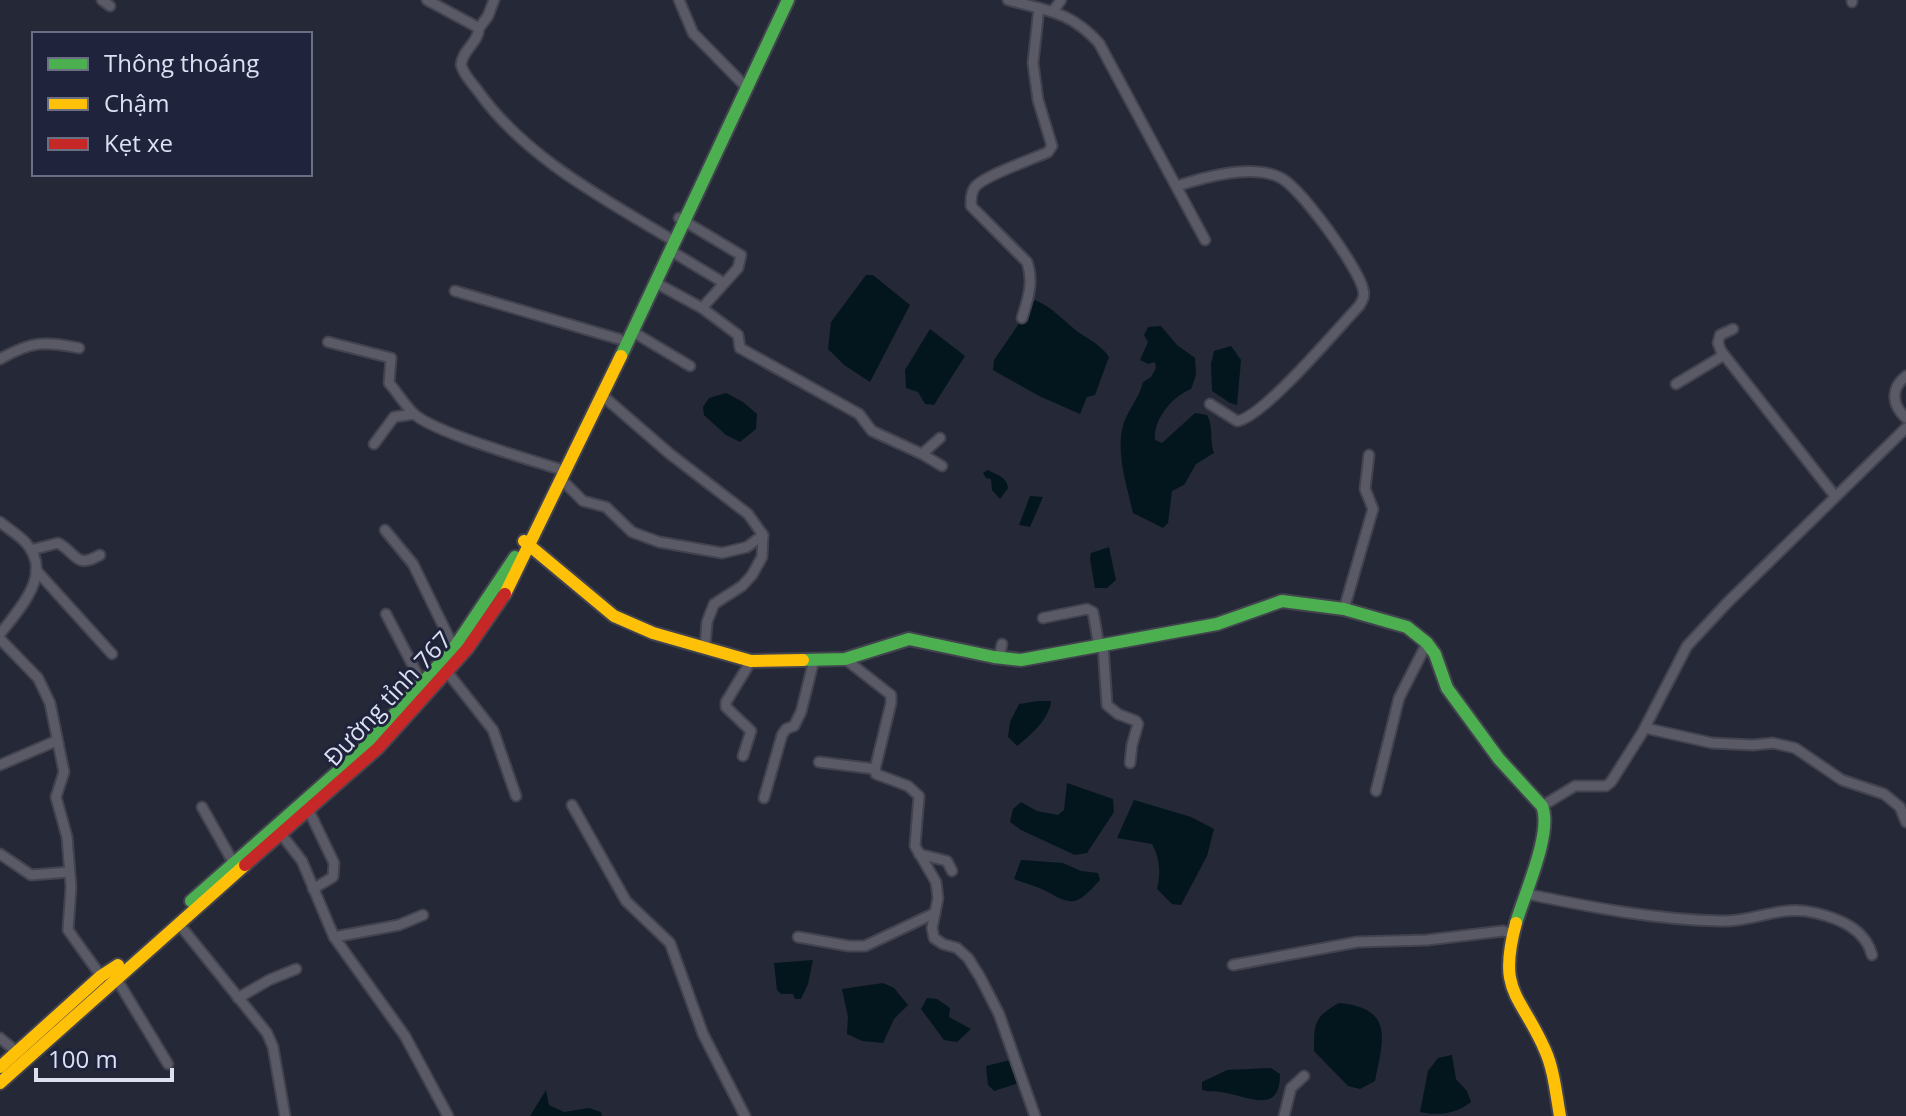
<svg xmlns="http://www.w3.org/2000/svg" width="1906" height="1116" font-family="'Open Sans',sans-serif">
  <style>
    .water { fill: #03161e }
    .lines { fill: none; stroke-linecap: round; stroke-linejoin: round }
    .street-casing { stroke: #42434f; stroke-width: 13 }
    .fast-casing { stroke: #42434f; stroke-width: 16 }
    .slow-casing { stroke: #42434f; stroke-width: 16 }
    .jam-casing { stroke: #42434f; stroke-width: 16 }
    .street { stroke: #595a65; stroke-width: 9 }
    .fast { stroke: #4caf50; stroke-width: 12 }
    .slow { stroke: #ffc107; stroke-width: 12 }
    .jam { stroke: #c62828; stroke-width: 12 }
    .labels { text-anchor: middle; stroke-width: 6; stroke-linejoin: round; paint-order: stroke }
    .street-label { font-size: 24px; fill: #dce0f1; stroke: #1f233c }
  </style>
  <rect width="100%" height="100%" fill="#252836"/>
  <g class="water">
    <path d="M 866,275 L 873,275 L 910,305 L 870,382 L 844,365 L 828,349 L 831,322 Z"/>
    <path d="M 1035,300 C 1052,307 1063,320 1078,332 C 1090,340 1101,345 1109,357 L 1095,395 L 1087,397 L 1080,414 L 1039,396 L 993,370 L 994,360 Z"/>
    <path d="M 1161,326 L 1177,345 L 1195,358 L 1196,375 L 1191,389 C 1173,396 1153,419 1155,440 L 1162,443 L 1195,413 L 1207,415 C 1214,427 1209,440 1214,453 L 1196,464 L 1184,485 L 1172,491 L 1168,523 L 1163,528 L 1133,513 C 1127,487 1117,457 1122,430 C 1125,412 1139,400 1143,382 L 1151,377 L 1156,368 L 1155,362 L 1148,364 L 1140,360 L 1148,342 L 1144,335 L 1148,327 Z"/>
    <path d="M 930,329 L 965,356 L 934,405 L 925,404 L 918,392 L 906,388 L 905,370 Z"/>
    <path d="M 1231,346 L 1241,360 L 1237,405 L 1230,403 L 1212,391 L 1211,364 L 1214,351 Z"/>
    <path d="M 726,393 L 743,402 L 757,414 L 756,429 L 740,442 L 726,435 L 704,415 L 703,407 L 709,398 Z"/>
    <path d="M 988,470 C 997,475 1007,477 1008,488 L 1000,499 L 992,490 L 991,479 L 986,478 L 983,473 Z"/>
    <path d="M 1030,496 L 1043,497 L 1030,527 L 1019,525 Z"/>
    <path d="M 1109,547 L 1116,580 L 1107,588 L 1095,588 L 1090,559 L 1091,553 Z"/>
    <path d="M 1038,701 L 1051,701 C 1050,718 1030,736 1017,746 L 1008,737 L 1010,722 L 1019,704 Z"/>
    <path d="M 1067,783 L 1113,799 L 1114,812 L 1087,853 L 1075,855 L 1021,830 L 1010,822 L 1013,809 L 1021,802 L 1037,811 L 1058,815 L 1064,810 Z"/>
    <path d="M 1134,800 L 1191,817 L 1214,829 L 1207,856 L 1181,905 L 1172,904 L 1157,889 C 1161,873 1160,859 1152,844 L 1117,838 Z"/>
    <path d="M 1021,860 L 1063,863 L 1081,871 L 1098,873 L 1100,880 C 1077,905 1074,907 1046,891 C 1036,886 1024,883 1014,879 Z"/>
    <path d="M 813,960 L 808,984 L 801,999 L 795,999 L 793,994 L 781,994 L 777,990 L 774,963 Z"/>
    <path d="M 883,983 L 894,988 L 908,1005 L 894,1019 L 883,1043 L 862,1041 L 847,1034 L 848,1017 L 842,989 Z"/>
    <path d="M 927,998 L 937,999 L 950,1008 L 949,1017 L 971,1029 L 957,1042 L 944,1040 L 921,1009 Z"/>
    <path d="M 1339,1003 C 1395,1008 1383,1041 1375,1081 L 1360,1089 L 1348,1086 L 1314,1051 C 1314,1023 1314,1017 1339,1003 Z"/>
    <path d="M 1452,1055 L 1456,1079 L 1467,1091 L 1471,1102 C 1455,1114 1440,1116 1420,1112 L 1428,1071 L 1438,1058 Z"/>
    <path d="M 1010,1060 L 1013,1061 L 1019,1083 L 994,1091 L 988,1085 L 986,1066 Z"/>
    <path d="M 1271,1068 L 1280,1074 C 1280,1116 1249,1096 1221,1092 C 1214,1091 1209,1092 1202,1090 L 1202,1082 L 1227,1070 Z"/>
    <path d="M 546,1090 L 549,1105 L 564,1112 L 589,1108 L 601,1112 L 602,1116 L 530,1116 Z"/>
  </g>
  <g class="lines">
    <g class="street-casing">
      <g id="street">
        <path d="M 102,0 L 110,6"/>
        <path d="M 427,0 L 479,28 C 479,42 462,50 461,65 C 464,75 472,83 478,91 C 525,157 601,197 669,238"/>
        <path d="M 679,0 L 693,33 L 746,87"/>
        <path d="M 1008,0 C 1048,11 1070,11 1099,43 L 1205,240"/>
        <path d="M 1852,0 L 1852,2"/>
        <path d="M 1053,11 L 1061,0"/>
        <path d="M 479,28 L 488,16 L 494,0"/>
        <path d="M 1177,186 C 1205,177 1250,164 1279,177 C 1299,185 1358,267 1363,289 C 1365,296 1363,300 1359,306 C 1337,329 1264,417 1237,421 L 1210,404"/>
        <path d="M 679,218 L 741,255 L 738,268 L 702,308"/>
        <path d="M 671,251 L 724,283"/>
        <path d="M 656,283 L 702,308 L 738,335 L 740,348 L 859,414 L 872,431 L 922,454 L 942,466"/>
        <path d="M 455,291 L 619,339"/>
        <path d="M 1022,318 C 1028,299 1034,282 1027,262 L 971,206 C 971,199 971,192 975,187 C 983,176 1033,159 1048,152 L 1052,146 L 1038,100 L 1033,63 L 1039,8"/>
        <path d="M 1733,329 L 1720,335 L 1718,343 L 1721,351 L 1835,496"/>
        <path d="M 633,332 L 690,366"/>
        <path d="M 328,342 L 391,358 L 389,383 C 397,392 404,404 413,413 C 432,432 528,459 559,469"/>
        <path d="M 0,359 C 32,341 44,341 79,348"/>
        <path d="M 1906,376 C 1890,389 1892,405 1906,418"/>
        <path d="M 1676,384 L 1724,355"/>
        <path d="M 603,396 L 670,454 L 748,514 L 763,535 L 762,557 L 752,575 L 742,586 L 714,604 L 707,622 L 705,648"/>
        <path d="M 374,444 L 394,417 L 414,414"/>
        <path d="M 922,454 L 940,438"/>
        <path d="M 563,481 L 583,501 L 606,507 L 632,532 L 659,542 L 722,553 L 747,547 L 763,535"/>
        <path d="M 0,522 C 8,529 19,535 26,543 C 54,574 19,609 0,634"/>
        <path d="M 385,530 L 413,564 L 454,648"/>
        <path d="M 31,550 L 58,543 C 78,554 75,569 100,555"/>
        <path d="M 36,570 L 112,654"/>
        <path d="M 1344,609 L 1373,509 L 1365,489 L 1369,455"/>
        <path d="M 386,614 L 423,685"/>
        <path d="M 1043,618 L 1087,609 L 1093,612 L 1099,646"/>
        <path d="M 0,639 L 38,678 L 50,703 L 64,772 L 56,797 L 67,837 L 71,887 L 68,930 L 101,976"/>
        <path d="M 1103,645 L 1107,705 L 1118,714 L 1136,721 L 1138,724 L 1132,745 L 1130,763"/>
        <path d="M 999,658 L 1002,644"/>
        <path d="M 845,659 L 891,695 L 891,703 L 875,769 L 876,774 L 908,786 L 919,796 L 915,846 L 936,882 L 938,898 L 932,928 L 934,938 L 943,944 L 957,948 L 968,958 L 980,977 L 999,1014 L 1035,1116"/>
        <path d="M 448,673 L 493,730 L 516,796"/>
        <path d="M 1645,728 L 1712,743 L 1753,745 L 1773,743 L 1795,748 L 1842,780 L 1884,794 L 1900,807 L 1906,822"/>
        <path d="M 743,756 L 751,731 L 726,707 L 726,702 L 751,661"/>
        <path d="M 819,762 L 875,769"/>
        <path d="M 0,765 L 56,741"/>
        <path d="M 1376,791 L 1399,698 L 1427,643"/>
        <path d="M 764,798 L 782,735 L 786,729 L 794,726 L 801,712 L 814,660"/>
        <path d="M 572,805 L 626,901 L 670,943 L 703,1034 L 745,1116"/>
        <path d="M 1542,806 L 1575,786 L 1606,786 L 1611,782 L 1642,733 L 1687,646 L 1727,603 L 1906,428"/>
        <path d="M 202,807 L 233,862"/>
        <path d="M 309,811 L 334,863 L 333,877 L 313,889"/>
        <path d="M 281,834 L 302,861 L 334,937 L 405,1036 L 448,1116"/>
        <path d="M 0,854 L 31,875 L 69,872"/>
        <path d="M 919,854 L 947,861 L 952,871"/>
        <path d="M 1527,894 C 1590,907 1656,920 1721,921 C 1756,922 1780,904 1816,913 C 1840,919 1865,929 1872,955"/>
        <path d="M 179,924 L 267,1033 L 273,1047 L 285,1116"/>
        <path d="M 334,937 L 399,925 L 423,915"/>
        <path d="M 798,937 L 849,946 L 865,946 L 935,913"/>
        <path d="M 1233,965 L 1357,942 L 1427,940 L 1503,931 L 1514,934"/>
        <path d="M 116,978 L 168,1064"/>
        <path d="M 238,998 L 269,980 L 296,969"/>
        <path d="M 0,1038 L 17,1052"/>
        <path d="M 1284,1116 L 1291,1088 L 1304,1076"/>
      </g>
    </g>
    <g class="fast-casing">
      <g id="fast">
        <path d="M 621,356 L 788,0"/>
        <path d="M 803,660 L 845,659 L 909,639 L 994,657 L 1021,660 L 1217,624 L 1282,601 L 1344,609 L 1407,627 L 1427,643 L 1435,654 L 1447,688 L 1499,759 L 1542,806 C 1553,832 1524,895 1516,923"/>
        <path d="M 191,901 L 361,751 L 454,648 L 515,557"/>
      </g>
    </g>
    <g class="slow-casing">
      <g id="slow">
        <path d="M 524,541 L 614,616 L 653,633 L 751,661 L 803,660"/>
        <path d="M 505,594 L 621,356"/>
        <path d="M 1516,923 C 1497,993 1520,993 1545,1050 C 1554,1070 1556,1094 1560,1116"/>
        <path d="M 0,1067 L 101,976 L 118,965"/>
        <path d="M 0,1083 L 245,865"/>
      </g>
    </g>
    <g class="jam-casing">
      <path id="jam" d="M 245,865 L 378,748 L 467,649 L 505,594"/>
    </g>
    <use href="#street" class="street"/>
    <use href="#fast" class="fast"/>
    <use href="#slow" class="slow"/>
    <use href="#jam" class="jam"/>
  </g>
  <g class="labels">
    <g class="street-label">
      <text transform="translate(388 699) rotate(-47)" y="8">Đường tỉnh 767</text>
    </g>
  </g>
  <rect x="32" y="32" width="280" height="144" fill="#1f233c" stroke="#6b6f84" stroke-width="2"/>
  <rect x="48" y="58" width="40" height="12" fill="#4caf50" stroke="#6b6f84" stroke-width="2"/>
  <text x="104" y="72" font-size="24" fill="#dce0f1">Thông thoáng</text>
  <rect x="48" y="98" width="40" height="12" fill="#ffc107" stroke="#6b6f84" stroke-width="2"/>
  <text x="104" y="112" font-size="24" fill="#dce0f1">Chậm</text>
  <rect x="48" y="138" width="40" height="12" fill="#c62828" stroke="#6b6f84" stroke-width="2"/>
  <text x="104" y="152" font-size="24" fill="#dce0f1">Kẹt xe</text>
  <path d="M36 1068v12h136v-12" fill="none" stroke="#dce0f1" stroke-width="4"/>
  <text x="48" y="1068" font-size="24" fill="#dce0f1" stroke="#1f233c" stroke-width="6" paint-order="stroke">100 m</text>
</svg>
